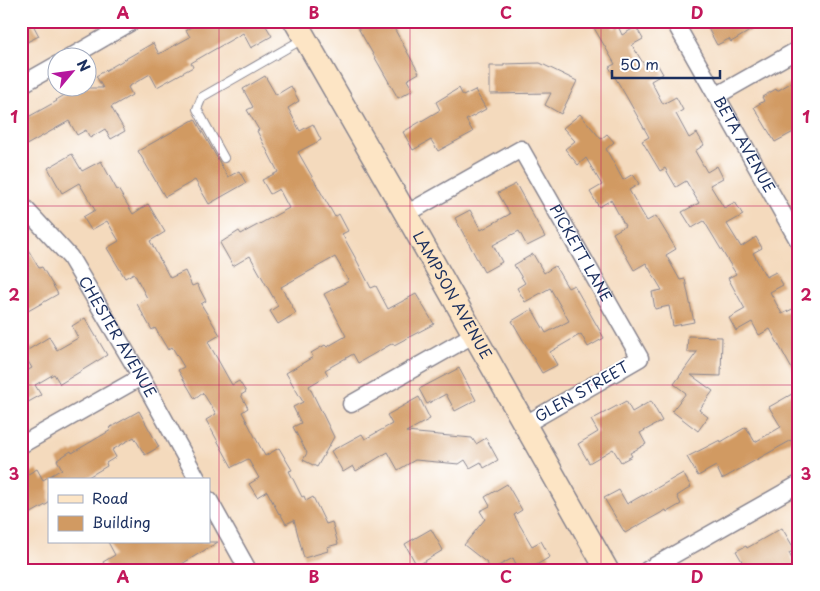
<svg xmlns="http://www.w3.org/2000/svg" width="820" height="591" font-family="'Playpen Sans',sans-serif">
  <style>
    .building { fill: #d19a62 }
    .lines { fill: none; stroke-linecap: round; stroke-linejoin: round }
    .lane-casing { stroke: #88848e; stroke-width: 10 }
    .street-casing { stroke: #88848e; stroke-width: 19 }
    .secondary-casing { stroke: #88848e; stroke-width: 25 }
    .lane { stroke: #fff; stroke-width: 8 }
    .street { stroke: #fff; stroke-width: 16 }
    .secondary { stroke: #fde5c5; stroke-width: 22 }
    .grid { fill: none; stroke: #c2185b; stroke-width: 1; stroke-opacity: 0.55 }
    .labels { text-anchor: middle; stroke-width: 4; stroke-linejoin: round; paint-order: stroke }
    .street-label { font-size: 15px; fill: #1b2f5e; stroke: #fff }
    .neatline { fill: none; stroke: #c2185b; stroke-width: 2 }
    .grid-label { font-size: 16px; text-anchor: middle; font-weight: bold; fill: #c2185b }
  </style>
  <rect width="100%" height="100%" fill="#fff"/>
  <filter id="ink" filterUnits="userSpaceOnUse"><feTurbulence type="fractalNoise" baseFrequency=".02" numOctaves="2"/><feDisplacementMap in="SourceGraphic" scale="10" xChannelSelector="R" yChannelSelector="G"/><feConvolveMatrix kernelMatrix="1 2 1 2 8 2 1 2 1" color-interpolation-filters="sRGB"/></filter>
  <filter id="wash" filterUnits="userSpaceOnUse"><feTurbulence type="fractalNoise" baseFrequency=".0096" numOctaves="4" result="noise"/><feDisplacementMap in="SourceGraphic" scale="20" xChannelSelector="R" yChannelSelector="G"/><feGaussianBlur stdDeviation="1.12" result="paint"/><feColorMatrix in="noise" values="0 0 0 0 0 0 0 0 0 0 0 0 0 0 0 0 0 1.4 0 .05"/><feComposite in="paint" operator="in"/></filter>
  <g filter="url(#wash)">
    <rect width="100%" height="100%" fill="#f4dabd"/>
    <g id="blocks">
      <g class="building">
        <path d="M 21,21 L 31,21 L 39,36 L 25,43 L 21,36 Z"/>
        <path d="M 201,21 L 263,21 L 272,36 L 251,48 L 243,33 L 191,63 L 193,67 L 157,87 L 150,74 L 128,87 L 132,95 L 111,107 L 125,131 L 111,139 L 105,129 L 90,138 L 86,130 L 77,135 L 69,121 L 21,148 L 21,121 L 57,101 L 56,100 L 77,88 L 103,88 L 96,76 L 153,43 L 159,54 L 190,37 L 186,30 Z"/>
        <path d="M 354,21 L 390,21 L 419,73 L 407,80 L 413,90 L 398,98 Z"/>
        <path d="M 606,21 L 609,21 L 614,29 L 618,26 L 622,35 L 636,27 L 643,39 L 632,45 L 646,68 L 656,62 L 663,74 L 651,81 L 663,104 L 676,97 L 683,110 L 676,114 L 689,138 L 697,133 L 704,145 L 695,151 L 707,172 L 717,166 L 723,178 L 710,185 L 724,208 L 735,202 L 743,215 L 727,224 L 741,247 L 756,237 L 762,248 L 753,253 L 766,277 L 776,272 L 783,285 L 770,292 L 782,314 L 799,306 L 799,382 L 770,329 L 759,335 L 752,322 L 736,331 L 729,318 L 745,309 L 728,278 L 736,274 L 704,221 L 692,228 L 682,212 L 699,203 L 686,181 L 676,187 L 665,168 L 660,171 L 642,141 L 649,137 L 626,96 L 609,67 L 615,64 L 594,28 Z"/>
        <path d="M 704,21 L 767,21 L 731,42 L 729,39 L 717,45 Z"/>
        <path d="M 540,63 L 577,81 L 561,114 L 545,105 L 551,93 L 490,94 L 490,66 L 504,66 L 504,64 Z"/>
        <path d="M 265,76 L 276,95 L 291,86 L 299,101 L 288,108 L 300,131 L 313,124 L 321,140 L 298,152 L 335,217 L 339,214 L 348,231 L 342,234 L 356,259 L 371,288 L 376,286 L 388,309 L 416,294 L 434,324 L 394,345 L 393,343 L 358,363 L 353,354 L 325,370 L 328,375 L 309,386 L 334,437 L 317,467 L 303,460 L 307,453 L 293,427 L 301,423 L 293,407 L 303,402 L 286,373 L 313,357 L 311,353 L 325,345 L 327,347 L 346,336 L 324,294 L 349,281 L 335,257 L 281,287 L 296,313 L 278,324 L 270,311 L 278,306 L 250,256 L 233,266 L 220,243 L 239,231 L 241,234 L 289,208 L 279,189 L 270,194 L 262,180 L 278,172 L 257,131 L 259,130 L 247,110 L 253,107 L 243,89 Z"/>
        <path d="M 799,78 L 799,129 L 775,142 L 754,107 L 764,101 L 762,97 L 776,89 L 777,91 Z"/>
        <path d="M 459,88 L 463,96 L 475,90 L 486,109 L 466,120 L 473,132 L 438,151 L 431,140 L 413,150 L 403,132 L 440,110 L 436,102 Z"/>
        <path d="M 580,114 L 601,139 L 607,134 L 614,142 L 606,149 L 623,180 L 633,174 L 639,184 L 629,190 L 647,221 L 656,216 L 676,249 L 666,255 L 680,280 L 685,279 L 694,322 L 673,326 L 669,306 L 655,309 L 652,292 L 662,290 L 646,263 L 634,270 L 613,233 L 625,226 L 611,200 L 599,207 L 590,192 L 602,185 L 586,158 L 578,165 L 565,149 L 575,141 L 563,128 Z"/>
        <path d="M 195,119 L 228,177 L 239,171 L 246,183 L 209,204 L 195,180 L 165,197 L 138,151 Z"/>
        <path d="M 72,154 L 82,171 L 101,161 L 117,190 L 118,189 L 133,214 L 148,204 L 165,232 L 150,241 L 170,278 L 185,271 L 192,286 L 197,284 L 206,301 L 201,304 L 220,335 L 208,342 L 232,385 L 239,381 L 246,392 L 241,395 L 248,408 L 242,412 L 265,456 L 279,448 L 292,470 L 289,471 L 302,497 L 304,496 L 306,501 L 313,497 L 326,524 L 332,522 L 338,544 L 327,547 L 328,551 L 304,558 L 294,520 L 286,524 L 280,513 L 279,514 L 267,491 L 257,497 L 249,484 L 259,478 L 248,459 L 232,467 L 206,420 L 216,414 L 203,393 L 195,399 L 178,370 L 184,367 L 172,347 L 168,350 L 155,328 L 152,330 L 137,304 L 147,298 L 134,273 L 125,278 L 107,248 L 119,241 L 107,221 L 91,230 L 83,217 L 95,210 L 79,183 L 62,193 L 48,168 Z"/>
        <path d="M 516,184 L 545,237 L 527,246 L 519,231 L 493,245 L 502,262 L 484,272 L 455,218 L 470,210 L 481,230 L 510,214 L 498,193 Z"/>
        <path d="M 21,238 L 39,268 L 42,267 L 58,294 L 21,315 Z"/>
        <path d="M 533,254 L 544,273 L 555,266 L 568,288 L 574,285 L 604,338 L 588,347 L 581,334 L 550,352 L 557,365 L 542,373 L 512,321 L 532,309 L 546,333 L 569,321 L 550,288 L 525,302 L 517,288 L 525,283 L 514,265 Z"/>
        <path d="M 85,318 L 107,355 L 60,384 L 54,374 L 35,385 L 41,395 L 21,406 L 21,374 L 32,368 L 23,353 L 49,337 L 57,350 L 78,338 L 72,326 Z"/>
        <path d="M 688,336 L 722,337 L 721,376 L 691,375 L 713,391 L 699,410 L 708,417 L 698,431 L 672,411 L 686,393 L 674,384 L 697,352 L 687,352 Z"/>
        <path d="M 459,368 L 476,400 L 455,411 L 446,394 L 427,404 L 419,389 Z"/>
        <path d="M 799,390 L 799,436 L 722,479 L 716,466 L 698,476 L 687,457 L 720,440 L 721,442 L 746,427 L 755,442 L 781,427 L 769,407 Z"/>
        <path d="M 419,397 L 430,419 L 406,432 L 472,438 L 476,444 L 486,438 L 498,460 L 484,468 L 481,462 L 470,468 L 465,460 L 459,464 L 415,460 L 398,470 L 388,452 L 356,471 L 353,466 L 343,472 L 331,451 L 362,434 L 365,439 L 392,424 L 387,415 Z"/>
        <path d="M 626,401 L 632,412 L 651,401 L 662,421 L 640,433 L 646,444 L 630,453 L 632,456 L 621,462 L 613,449 L 589,463 L 578,444 L 598,432 L 591,420 Z"/>
        <path d="M 139,411 L 159,447 L 145,455 L 134,437 L 112,450 L 116,457 L 106,463 L 107,466 L 83,480 L 49,480 L 49,503 L 26,516 L 21,508 L 21,478 L 37,469 L 43,480 L 62,469 L 57,460 L 71,451 L 72,453 L 111,430 L 109,428 Z"/>
        <path d="M 683,473 L 691,487 L 677,496 L 681,504 L 667,512 L 666,510 L 625,533 L 604,498 L 619,490 L 627,504 L 643,495 L 643,496 Z"/>
        <path d="M 507,484 L 522,510 L 514,515 L 532,546 L 541,541 L 550,557 L 528,570 L 519,570 L 513,558 L 491,570 L 487,563 L 464,545 L 485,519 L 480,511 L 490,506 L 485,497 Z"/>
        <path d="M 782,528 L 795,550 L 789,553 L 798,570 L 747,570 L 736,551 L 746,546 L 747,548 Z"/>
        <path d="M 431,529 L 443,550 L 417,566 L 405,544 Z"/>
        <path d="M 108,542 L 218,542 L 172,570 L 107,570 L 103,562 L 115,555 Z"/>
      </g>
    </g>
  </g>
  <g filter="url(#ink)">
    <use href="#blocks" fill-opacity="0" stroke="#88848e" stroke-width="1"/>
    <g class="lines">
      <g class="lane-casing">
        <path id="lane" d="M 224,158 L 197,109 L 202,97 L 303,39"/>
      </g>
      <g class="street-casing">
        <g id="street">
          <path id="s1" d="M 674,21 L 799,242"/>
          <path d="M 69,58 L 133,21"/>
          <path d="M 21,85 L 58,64"/>
          <path d="M 716,96 L 799,49"/>
          <path id="s2" d="M 21,204 L 70,257 L 141,377 L 198,480"/>
          <path id="s3" d="M 406,214 L 521,149 L 640,358 L 524,425"/>
          <path d="M 351,404 L 473,335"/>
          <path d="M 21,445 L 141,377"/>
          <path d="M 209,500 L 247,568 L 244,570"/>
          <path d="M 647,570 L 799,484"/>
        </g>
      </g>
      <g class="secondary-casing">
        <g id="secondary">
          <path id="s4" d="M 295,21 L 406,214 L 607,570"/>
        </g>
      </g>
      <use href="#lane" class="lane"/>
      <use href="#street" class="street"/>
      <use href="#secondary" class="secondary"/>
    </g>
  </g>
  <path class="grid" d="M 219,21 L 219,570M 410,21 L 410,570M 601,21 L 601,570M 21,206 L 799,206M 21,385 L 799,385"/>
  <g class="labels">
    <g class="street-label">
      <text dy="5" stroke="none"><textPath href="#s1" startOffset="142">BETA AVENUE</textPath></text>
      <text dy="5" stroke="none"><textPath href="#s3" startOffset="252">PICKETT LANE</textPath></text>
      <text dy="5" stroke="none"><textPath href="#s4" startOffset="316">LAMPSON AVENUE</textPath></text>
      <text dy="5" stroke="none"><textPath href="#s2" startOffset="165">CHESTER AVENUE</textPath></text>
      <text transform="translate(582 392) rotate(-30)" y="5">GLEN STREET</text>
    </g>
  </g>
  <rect width="820" height="591" fill="none" stroke="#fff" stroke-width="55"/>
  <rect x="48" y="478" width="162" height="65" fill="#ffffff" stroke="#a4acbf"/>
  <rect x="58" y="495" width="25" height="8" fill="#fde5c5" stroke="#a4acbf"/>
  <text x="92" y="504" font-size="15" fill="#1b2f5e">Road</text>
  <rect x="58" y="516" width="25" height="15" fill="#d19a62" stroke="#a4acbf"/>
  <text x="92" y="528" font-size="15" fill="#1b2f5e">Building</text>
  <g transform="translate(72 72) rotate(61)"><circle r="24" fill="#ffffff" stroke="#a4acbf"/>
  <path d="M0-4L9 19L0 12L-9 19Z" fill="#b5179e"/>
  <text y="-8" font-size="14" font-weight="bold" text-anchor="middle" fill="#1b2f5e">N</text>
  </g>
  <path d="M612 70v8h108v-8" fill="none" stroke="#1b2f5e" stroke-width="2.5"/>
  <text x="620" y="70" font-size="15" fill="#1b2f5e" stroke="#ffffff" stroke-width="4" paint-order="stroke">50 m</text>
  <rect x="28" y="28" width="764" height="536" class="neatline"/>
  <g class="grid-label">
    <text x="123" y="19">A</text>
    <text x="314" y="19">B</text>
    <text x="506" y="19">C</text>
    <text x="697" y="19">D</text>
    <text x="14" y="123">1</text>
    <text x="806" y="123">1</text>
    <text x="14" y="301">2</text>
    <text x="806" y="301">2</text>
    <text x="14" y="480">3</text>
    <text x="806" y="480">3</text>
    <text x="123" y="583">A</text>
    <text x="314" y="583">B</text>
    <text x="506" y="583">C</text>
    <text x="697" y="583">D</text>
  </g>
</svg>
